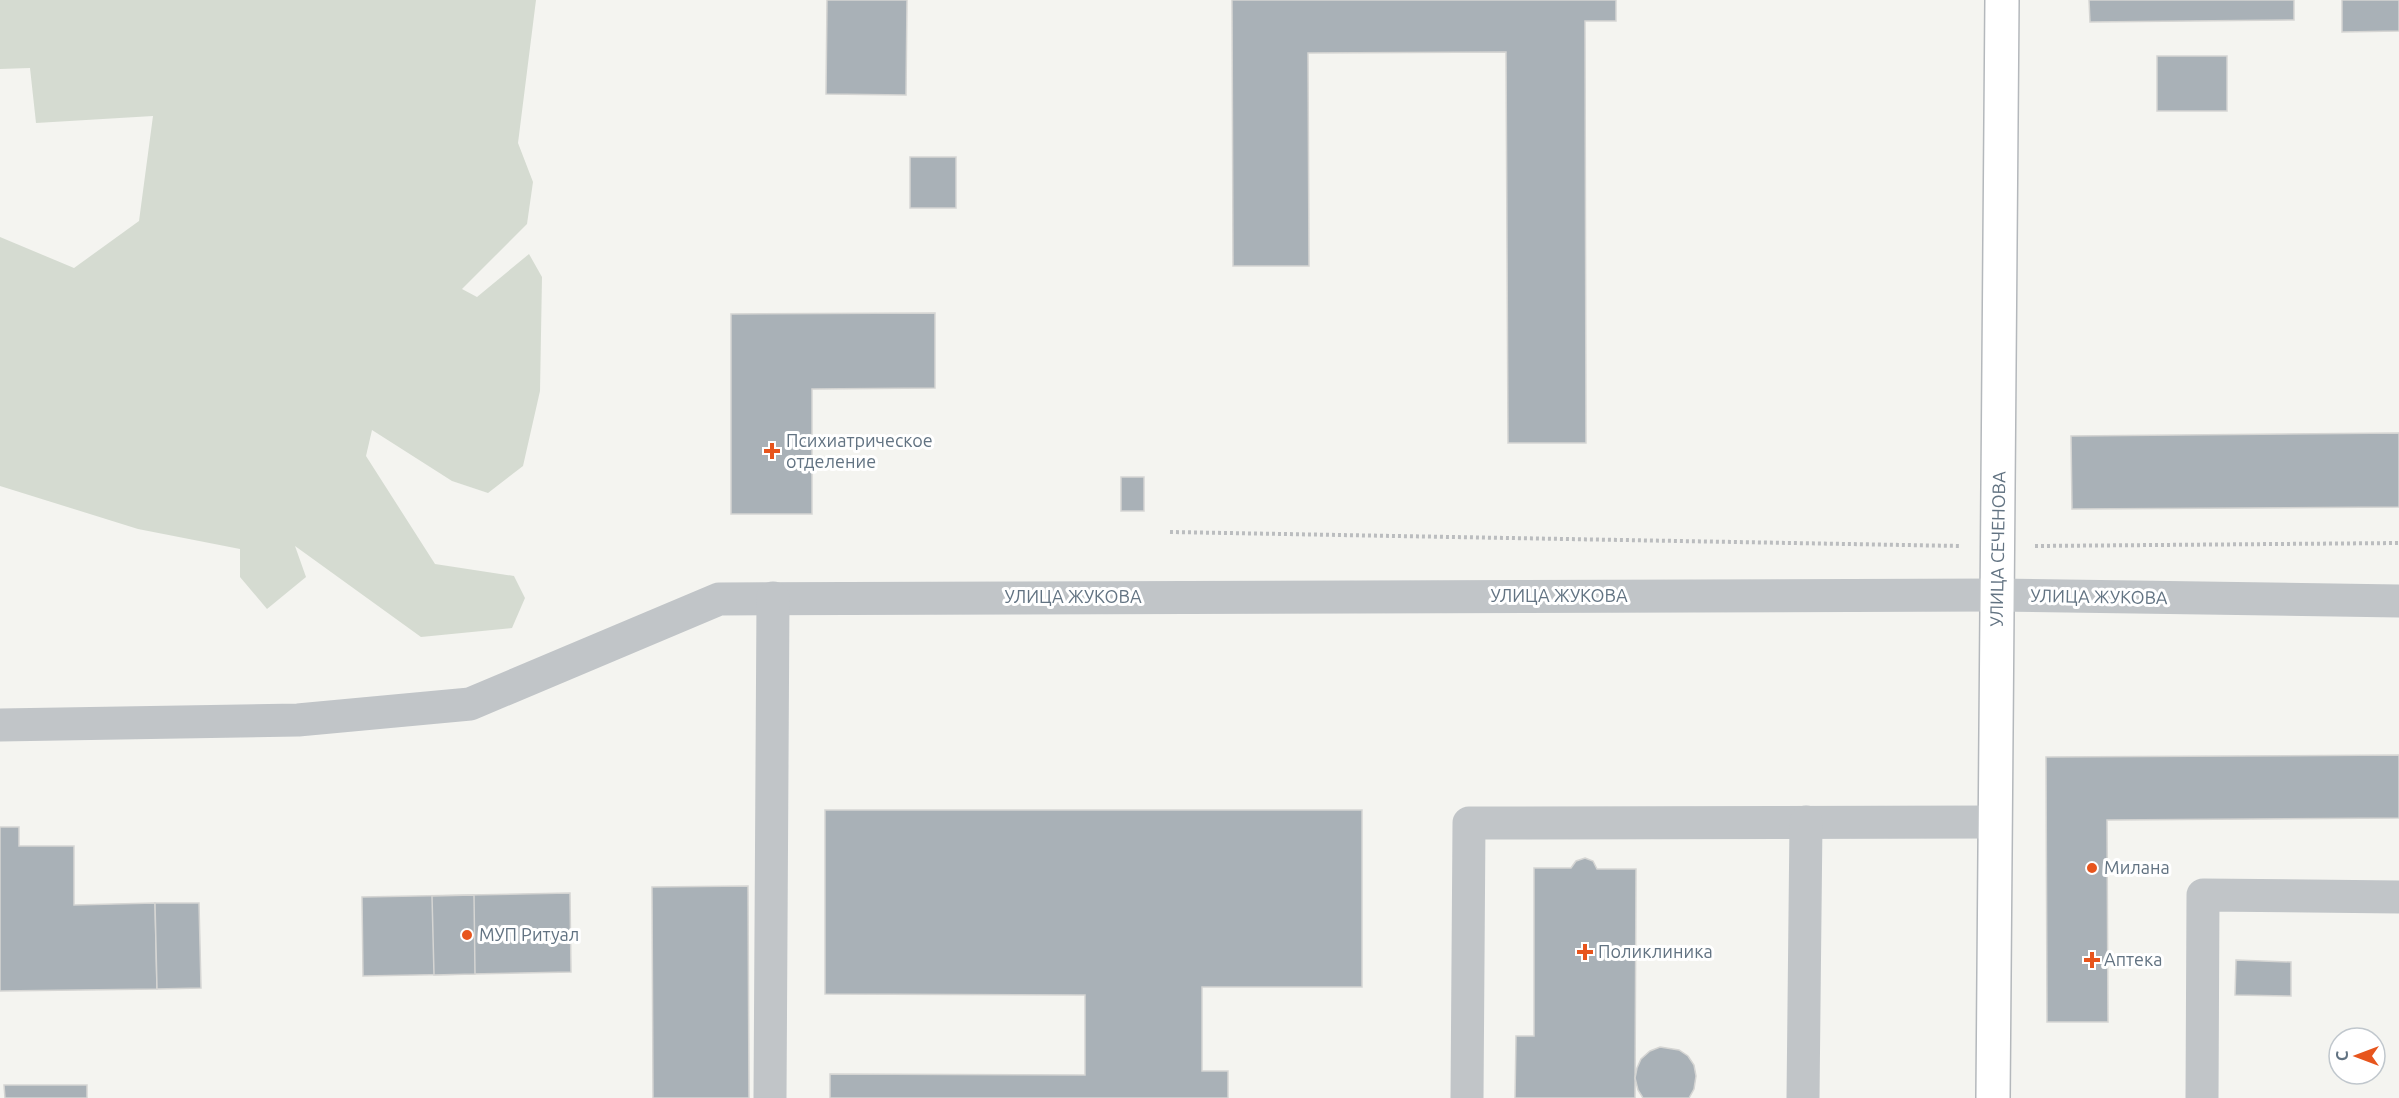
<svg xmlns="http://www.w3.org/2000/svg" width="2399" height="1098" font-family="Ubuntu,sans-serif">
  <style>
    .green { fill: #d5dbd1 }
    .building { fill: #a9b1b7; stroke: #d5d5d3; stroke-width: 1.5 }
    .lines { fill: none; stroke-linecap: round; stroke-linejoin: round }
    .major-casing { stroke: #b4b8bc; stroke-width: 36 }
    .path { stroke: #bbbdbf; stroke-width: 4; stroke-dasharray: 3 3; stroke-linecap: butt }
    .minor { stroke: #c1c5c8; stroke-width: 33 }
    .major { stroke: #fff; stroke-width: 33 }
    .poi-dot { fill: #e7551d; stroke: #fff; stroke-width: 2 }
    .labels { text-anchor: middle; stroke-width: 6; stroke-linejoin: round; paint-order: stroke }
    .poi-label { font-size: 18px; fill: #627382; stroke: #fff; text-anchor: start }
    .street-label { font-size: 18px; fill: #627382; stroke: #fff }
  </style>
  <rect width="100%" height="100%" fill="#f4f4f0"/>
  <path class="green" d="M 0,0 L 536,0 L 518,143 L 533,182 L 527,224 L 462,289 L 477,297 L 529,254 L 542,277 L 540,391 L 523,466 L 488,493 L 452,481 L 372,430 L 366,456 L 435,564 L 514,576 L 525,598 L 512,628 L 421,637 L 295,546 L 306,577 L 267,609 L 240,577 L 240,549 L 138,529 L 0,486 L 0,237 L 74,268 L 139,221 L 153,116 L 36,123 L 30,68 L 0,69 Z"/>
  <g class="building">
    <path d="M 827,0 L 907,0 L 906,95 L 826,94 Z"/>
    <path d="M 1232,0 L 1616,0 L 1616,21 L 1585,21 L 1586,443 L 1508,443 L 1506,52 L 1308,53 L 1309,266 L 1233,266 Z"/>
    <path d="M 2089,0 L 2294,0 L 2294,20 L 2090,22 Z"/>
    <path d="M 2342,0 L 2399,0 L 2399,31 L 2342,32 Z"/>
    <rect x="2157" y="56" width="70" height="55"/>
    <rect x="910" y="157" width="46" height="51"/>
    <path d="M 935,313 L 935,388 L 812,389 L 812,514 L 731,514 L 731,314 Z"/>
    <path d="M 2399,433 L 2399,507 L 2072,509 L 2071,436 Z"/>
    <rect x="1121" y="477" width="23" height="34"/>
    <path d="M 2399,755 L 2399,818 L 2107,820 L 2108,1022 L 2047,1022 L 2046,757 Z"/>
    <path d="M 825,810 L 1362,810 L 1362,987 L 1202,987 L 1202,1071 L 1228,1071 L 1228,1098 L 830,1098 L 830,1074 L 1085,1075 L 1085,995 L 825,994 Z"/>
    <path d="M 0,827 L 19,827 L 19,846 L 74,846 L 74,905 L 155,903 L 157,989 L 0,991 Z"/>
    <path d="M 1585,858 L 1593,861 L 1597,869 L 1636,869 L 1635,1098 L 1515,1098 L 1516,1036 L 1534,1036 L 1534,868 L 1571,868 L 1576,861 Z"/>
    <path d="M 748,886 L 749,1098 L 653,1098 L 652,887 Z"/>
    <path d="M 570,893 L 571,972 L 363,976 L 362,897 Z"/>
    <path d="M 474,895 L 475,974 L 434,975 L 432,896 Z"/>
    <path d="M 155,903 L 199,903 L 201,988 L 157,989 Z"/>
    <path d="M 2236,960 L 2291,962 L 2291,996 L 2235,995 Z"/>
    <path d="M 1660,1047 L 1679,1050 L 1688,1056 L 1694,1065 L 1696,1076 L 1694,1089 L 1689,1098 L 1643,1098 L 1638,1090 L 1635,1078 L 1637,1068 L 1641,1059 L 1650,1051 Z"/>
    <path d="M 4,1085 L 87,1085 L 87,1098 L 5,1098 Z"/>
  </g>
  <g class="lines">
    <g class="major-casing">
      <path id="major" d="M 1993,1098 L 2002,0"/>
    </g>
    <g class="path">
      <path d="M 1170,532 L 1961,546"/>
      <path d="M 2035,546 L 2399,543"/>
    </g>
    <g class="minor">
      <path d="M 0,725 L 298,720 L 470,704 L 719,599 L 1997,595 L 2399,601"/>
      <path d="M 770,1098 L 773,598"/>
      <path d="M 1467,1098 L 1469,823 L 1995,822"/>
      <path d="M 1803,1098 L 1806,822"/>
      <path d="M 2202,1098 L 2203,895 L 2399,897"/>
    </g>
    <use href="#major" class="major"/>
  </g>
  <g class="poi-dot">
    <path d="M769 442h6v6h6v6h-6v6h-6v-6h-6v-6h6z"/>
    <circle cx="2092" cy="868" r="6"/>
    <circle cx="467" cy="935" r="6"/>
    <path d="M1582 943h6v6h6v6h-6v6h-6v-6h-6v-6h6z"/>
    <path d="M2089 951h6v6h6v6h-6v6h-6v-6h-6v-6h6z"/>
  </g>
  <g class="labels">
    <g class="poi-label">
      <text x="786" y="447">Психиатрическое<tspan x="786" dy="21">отделение</tspan></text>
      <text x="2104" y="874">Милана</text>
      <text x="479" y="941">МУП Ритуал</text>
      <text x="1598" y="958">Поликлиника</text>
      <text x="2104" y="966">Аптека</text>
    </g>
    <g class="street-label">
      <text transform="translate(1998 549) rotate(-89)" y="6">УЛИЦА СЕЧЕНОВА</text>
      <text x="1559" y="602">УЛИЦА ЖУКОВА</text>
      <text x="1073" y="603">УЛИЦА ЖУКОВА</text>
      <text transform="translate(2099 597) rotate(1)" y="6">УЛИЦА ЖУКОВА</text>
    </g>
  </g>
  <g transform="translate(2357 1056) rotate(270)"><circle r="28" fill="#ffffff" stroke="#c0c7cd" stroke-width="1.5"/>
  <path d="M0-4.5L10 22L0 15L-10 22Z" fill="#e7551d"/>
  <text y="-9" font-size="16" font-weight="bold" text-anchor="middle" fill="#627382">С</text>
  </g>
</svg>
